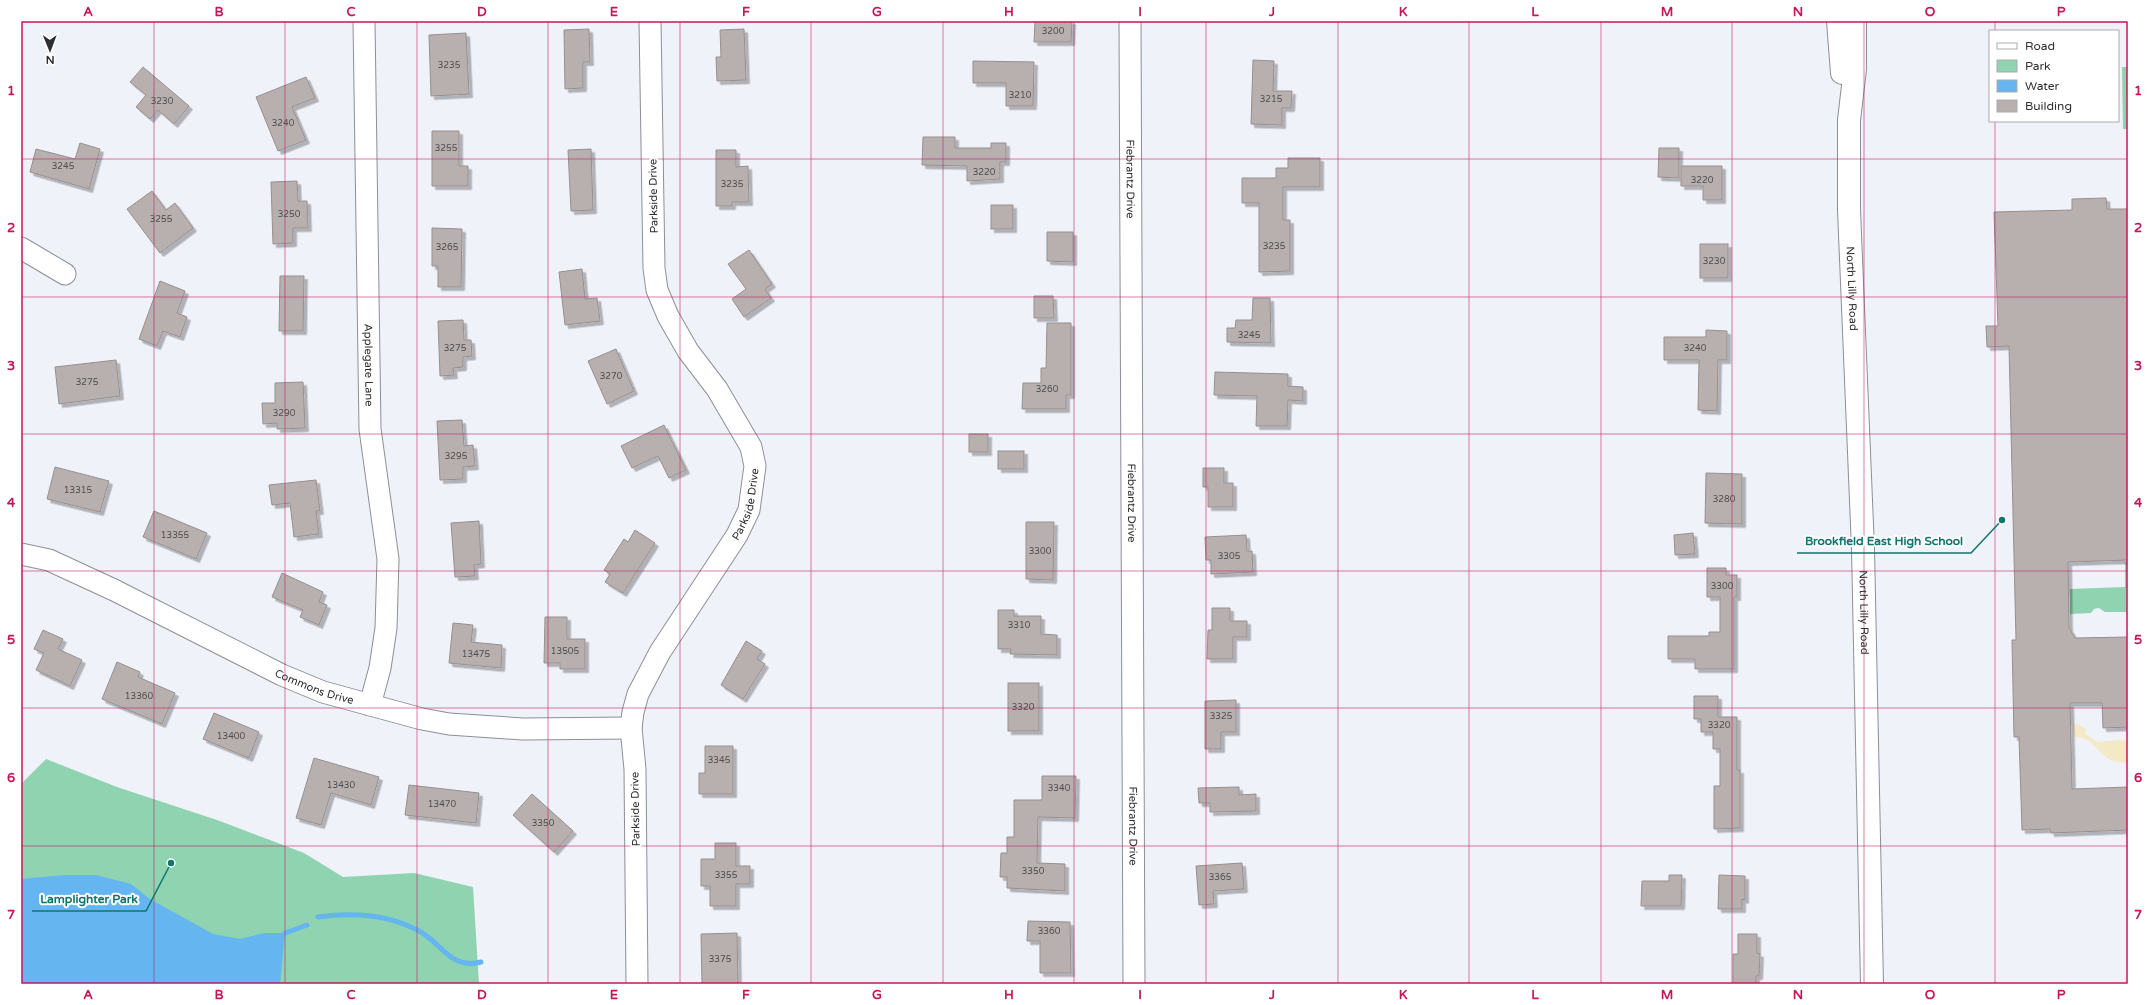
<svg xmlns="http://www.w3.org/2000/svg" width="2149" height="1005" font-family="'Varela Round',sans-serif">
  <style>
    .green { fill: #8fd3b0 }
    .sand { fill: #f3e9c4 }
    .water { fill: #65b5f1 }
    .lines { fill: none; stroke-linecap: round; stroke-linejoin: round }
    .stream { stroke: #65b5f1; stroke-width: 5 }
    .building { fill: #b8b0af; stroke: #978f8e; filter: url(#shadow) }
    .minor-casing { stroke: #8c8f95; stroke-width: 23 }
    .tertiary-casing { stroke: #8c8f95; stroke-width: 24 }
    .minor { stroke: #fff; stroke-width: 21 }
    .tertiary { stroke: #fff; stroke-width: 22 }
    .grid { fill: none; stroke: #c2185b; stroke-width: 1; stroke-opacity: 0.55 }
    .labels { text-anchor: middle; stroke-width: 4; stroke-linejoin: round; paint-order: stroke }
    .number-label { font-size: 9px; fill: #504e50 }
    .street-label { font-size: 11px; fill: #2d2e31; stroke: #fff }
    .leader { fill: none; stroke: #0f766e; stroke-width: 1.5 }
    .callout-dot { fill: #0f766e; stroke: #fff; stroke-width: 1.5 }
    .callout-label { font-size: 12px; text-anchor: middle; font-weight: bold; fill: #0f766e; stroke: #fff; stroke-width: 4; stroke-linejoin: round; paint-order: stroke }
    .neatline { fill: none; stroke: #c2185b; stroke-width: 1.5 }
    .grid-label { font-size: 13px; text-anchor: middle; font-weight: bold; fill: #c2185b }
  </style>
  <defs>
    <filter id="shadow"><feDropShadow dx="3.5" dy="3.5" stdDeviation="0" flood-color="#0004"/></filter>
  </defs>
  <rect width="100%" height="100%" fill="#f0f2f9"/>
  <g class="green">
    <path d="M 2122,67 L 2128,67 L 2128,129 L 2123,129 Z"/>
    <path d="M 2128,562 L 2128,619 L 2126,612 L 2105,612 L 2099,608 L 2094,609 L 2091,613 L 2070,614 L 2070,589 L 2125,587 L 2125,563 Z"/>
    <path d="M 46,759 L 117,787 L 217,820 L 304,853 L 343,877 L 414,873 L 473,887 L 479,984 L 21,984 L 21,784 Z"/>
  </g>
  <path class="sand" d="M 2073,724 L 2077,724 L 2086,729 L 2085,734 L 2097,742 L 2120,740 L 2128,741 L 2128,762 C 2097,766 2101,737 2074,737 Z"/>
  <path class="water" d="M 65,875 L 96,875 L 131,884 L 150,899 L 213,934 L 240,939 L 264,933 L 285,933 L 280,984 L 21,984 L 21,879 Z"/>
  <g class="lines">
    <g class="stream">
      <path d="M 318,917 C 353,912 388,914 419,931 C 442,943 450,970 481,962"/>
      <path d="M 285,933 L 307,925"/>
    </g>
  </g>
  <g class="building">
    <path d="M 1035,21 L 1072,21 L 1071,42 L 1034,42 Z"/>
    <path d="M 589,29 L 590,62 L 583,62 L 583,88 L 565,89 L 564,30 Z"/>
    <path d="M 744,29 L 746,80 L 717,81 L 716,57 L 721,57 L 720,30 Z"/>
    <path d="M 466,33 L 469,94 L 431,96 L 429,35 Z"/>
    <path d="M 1253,60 L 1274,61 L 1273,91 L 1292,91 L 1291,108 L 1282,108 L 1282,125 L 1251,124 Z"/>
    <path d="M 973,61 L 1034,62 L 1033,106 L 1006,106 L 1006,83 L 973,83 Z"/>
    <path d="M 143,67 L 189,106 L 174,124 L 158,110 L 150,119 L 136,107 L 146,95 L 130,82 Z"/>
    <path d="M 306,77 L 315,98 L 292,107 L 306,140 L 278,151 L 256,97 Z"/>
    <path d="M 432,131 L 459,131 L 459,166 L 468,166 L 468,186 L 432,186 Z"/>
    <path d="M 923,137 L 955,137 L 955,148 L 991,148 L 991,143 L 1006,143 L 1006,162 L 1000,162 L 1000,179 L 967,181 L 967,166 L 922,165 Z"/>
    <path d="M 80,143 L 100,149 L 89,189 L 30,172 L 36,149 L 75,159 Z"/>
    <path d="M 1659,148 L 1679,148 L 1679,178 L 1658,177 Z"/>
    <path d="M 591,149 L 593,210 L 571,211 L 568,150 Z"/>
    <path d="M 716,150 L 736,150 L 736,167 L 748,166 L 749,202 L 732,202 L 732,206 L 716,206 Z"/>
    <path d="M 1288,158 L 1320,158 L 1320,187 L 1283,187 L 1283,220 L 1290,220 L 1290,271 L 1259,272 L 1259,203 L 1242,203 L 1242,178 L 1276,178 L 1276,168 L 1288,168 Z"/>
    <path d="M 1681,166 L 1722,166 L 1722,200 L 1703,200 L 1703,186 L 1681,186 Z"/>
    <path d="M 297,181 L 298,201 L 307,201 L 308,228 L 293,228 L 293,243 L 273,244 L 271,182 Z"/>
    <path d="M 152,191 L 166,210 L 175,203 L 193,228 L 160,253 L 127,209 Z"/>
    <path d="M 2106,198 L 2107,209 L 2128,209 L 2128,560 L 2068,562 L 2069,628 L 2075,638 L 2128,637 L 2128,727 L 2103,728 L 2102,703 L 2070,703 L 2072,789 L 2128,787 L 2128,830 L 2051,833 L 2050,829 L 2022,830 L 2019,737 L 2014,737 L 2012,640 L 2016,640 L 2009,346 L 1987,347 L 1986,326 L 1998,326 L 1994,212 L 2072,210 L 2072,199 Z"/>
    <rect x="991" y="205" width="22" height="24"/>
    <path d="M 432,228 L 462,229 L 461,287 L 438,287 L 438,266 L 432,266 Z"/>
    <path d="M 1047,232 L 1073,232 L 1073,262 L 1047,261 Z"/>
    <rect x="1700" y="244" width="28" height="34"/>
    <path d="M 749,250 L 772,284 L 765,289 L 771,298 L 744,317 L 732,299 L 746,289 L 728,264 Z"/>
    <path d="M 582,269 L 585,299 L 597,298 L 600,321 L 565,325 L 559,272 Z"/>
    <path d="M 280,276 L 304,276 L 303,331 L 279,331 Z"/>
    <path d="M 160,281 L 185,291 L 177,313 L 187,317 L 180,337 L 163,331 L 157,346 L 139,339 Z"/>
    <path d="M 1034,296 L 1053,296 L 1054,318 L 1034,318 Z"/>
    <path d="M 1253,298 L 1270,298 L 1271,343 L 1227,342 L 1227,328 L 1235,328 L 1236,320 L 1252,320 Z"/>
    <path d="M 463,320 L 464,340 L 471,340 L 472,356 L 463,357 L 463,367 L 453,368 L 454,375 L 440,376 L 438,321 Z"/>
    <path d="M 1047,323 L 1071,323 L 1071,395 L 1066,395 L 1066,409 L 1022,409 L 1023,383 L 1041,383 L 1041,368 L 1046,368 Z"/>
    <path d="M 1706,330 L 1727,331 L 1727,360 L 1718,360 L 1717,411 L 1698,410 L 1699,360 L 1664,360 L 1664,337 L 1706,337 Z"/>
    <path d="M 616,349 L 634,391 L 607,404 L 588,361 Z"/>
    <path d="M 116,360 L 120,396 L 59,404 L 55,367 Z"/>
    <path d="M 1215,372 L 1288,374 L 1288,386 L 1303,387 L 1303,401 L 1288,400 L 1287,426 L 1256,426 L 1257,396 L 1214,395 Z"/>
    <path d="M 303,382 L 305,428 L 277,429 L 277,423 L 263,424 L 262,403 L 275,403 L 275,383 Z"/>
    <path d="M 462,420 L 464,446 L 473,445 L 475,466 L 463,467 L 463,479 L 440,480 L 437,421 Z"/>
    <path d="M 664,425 L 686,470 L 669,478 L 658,456 L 632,468 L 621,446 Z"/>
    <rect x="969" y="434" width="19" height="18"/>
    <rect x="998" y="451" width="26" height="18"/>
    <path d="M 55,467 L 109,481 L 100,512 L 47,499 Z"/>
    <path d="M 1203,468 L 1224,468 L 1224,483 L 1233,483 L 1233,507 L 1208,507 L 1208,487 L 1203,487 Z"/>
    <path d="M 1706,473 L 1742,474 L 1742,524 L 1705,523 Z"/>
    <path d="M 316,480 L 320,511 L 316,511 L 319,534 L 294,537 L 290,503 L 272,505 L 269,485 Z"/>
    <path d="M 154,511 L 207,533 L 196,559 L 143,537 Z"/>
    <path d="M 479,521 L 481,564 L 474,565 L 475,576 L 455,577 L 451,523 Z"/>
    <path d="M 1026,522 L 1054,522 L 1053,580 L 1026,579 Z"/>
    <path d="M 635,530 L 655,543 L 623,593 L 605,582 L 610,574 L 604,570 L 624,539 L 628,542 Z"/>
    <path d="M 1693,533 L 1695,554 L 1675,555 L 1674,535 Z"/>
    <path d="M 1246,535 L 1247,551 L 1252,551 L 1253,572 L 1211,574 L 1211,560 L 1206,560 L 1205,537 Z"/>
    <path d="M 1707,568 L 1726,568 L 1726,575 L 1737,575 L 1737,597 L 1734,597 L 1734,669 L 1695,669 L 1695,659 L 1668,659 L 1668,636 L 1709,636 L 1709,632 L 1720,632 L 1720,597 L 1707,597 Z"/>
    <path d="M 282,573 L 323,592 L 319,602 L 327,605 L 319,625 L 300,617 L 303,610 L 272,597 Z"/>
    <path d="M 1212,608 L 1230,608 L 1230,621 L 1247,621 L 1247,637 L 1233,637 L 1233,659 L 1207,659 L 1208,630 L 1212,630 Z"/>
    <path d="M 998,610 L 1014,610 L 1014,616 L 1041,616 L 1041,634 L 1057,635 L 1057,655 L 1010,654 L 1011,649 L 998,649 Z"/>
    <path d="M 545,617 L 567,617 L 567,639 L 585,639 L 585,669 L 560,669 L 560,663 L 544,663 Z"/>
    <path d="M 453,623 L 473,625 L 471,642 L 502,645 L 501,668 L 449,663 Z"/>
    <path d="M 43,630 L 63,639 L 58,649 L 82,660 L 70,686 L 36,670 L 44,653 L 34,649 Z"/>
    <path d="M 746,641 L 762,651 L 757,659 L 765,664 L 743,699 L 721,685 Z"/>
    <path d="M 117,662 L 140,672 L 138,677 L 175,693 L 162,724 L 102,699 Z"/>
    <rect x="1008" y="683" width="31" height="48"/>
    <path d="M 1694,696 L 1718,696 L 1718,717 L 1737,717 L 1737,770 L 1740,770 L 1740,828 L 1714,829 L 1714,786 L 1720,786 L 1720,749 L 1713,749 L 1713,732 L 1701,732 L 1701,719 L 1694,719 Z"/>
    <path d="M 1236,700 L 1236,732 L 1221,732 L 1221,749 L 1205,749 L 1205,701 Z"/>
    <path d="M 214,713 L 259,732 L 249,758 L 203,739 Z"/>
    <path d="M 705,746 L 733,746 L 733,794 L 699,794 L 699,773 L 705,773 Z"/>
    <path d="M 314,758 L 379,777 L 371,805 L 331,793 L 321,825 L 296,818 Z"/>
    <path d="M 1042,776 L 1076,776 L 1075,818 L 1038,817 L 1037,863 L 1065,864 L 1065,891 L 1007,888 L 1007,877 L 1000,877 L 1001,853 L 1007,853 L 1007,837 L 1014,837 L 1014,800 L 1042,800 Z"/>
    <path d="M 409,785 L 479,793 L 476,823 L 405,815 Z"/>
    <path d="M 1239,787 L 1239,795 L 1256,794 L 1256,811 L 1210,812 L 1210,803 L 1199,803 L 1198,788 Z"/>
    <path d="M 532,794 L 573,831 L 554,852 L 513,815 Z"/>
    <path d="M 715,843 L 736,843 L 736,866 L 750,866 L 750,884 L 736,884 L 736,906 L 710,906 L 710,886 L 701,886 L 701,859 L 715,859 Z"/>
    <path d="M 1242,863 L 1244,889 L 1213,891 L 1214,904 L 1199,905 L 1196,866 Z"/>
    <path d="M 1669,875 L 1682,875 L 1681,906 L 1641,906 L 1642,881 L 1669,881 Z"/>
    <path d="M 1719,875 L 1745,876 L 1745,900 L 1742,899 L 1742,909 L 1718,909 Z"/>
    <path d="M 1028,921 L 1070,922 L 1071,973 L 1040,973 L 1040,941 L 1027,941 Z"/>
    <path d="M 737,933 L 738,984 L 702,984 L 701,934 Z"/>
    <path d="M 1738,934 L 1757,934 L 1757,953 L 1760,954 L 1759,976 L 1756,976 L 1756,984 L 1733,984 L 1733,954 L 1738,954 Z"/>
  </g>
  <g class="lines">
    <g class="minor-casing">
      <g id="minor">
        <path id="s1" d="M 364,21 L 370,429 L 388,559 L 386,628 L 380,668 L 370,705"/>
        <path id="s2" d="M 1130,21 L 1134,984"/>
        <path d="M 21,248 L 65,274"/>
        <path id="s3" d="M 21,554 L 49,560 L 114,590 L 282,675 L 323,692 L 422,719 L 449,724 L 523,729 L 631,728"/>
        <path id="s4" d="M 637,984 L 635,769 L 631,728 L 633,712 L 638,694 L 660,652 L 737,535 L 749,510 L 755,466 L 751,447 L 717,389 L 688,351 L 668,316 L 657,290 L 654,268 L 650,21"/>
      </g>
    </g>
    <g class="tertiary-casing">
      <g id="tertiary">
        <path d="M 1838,21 L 1842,73"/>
        <path id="s5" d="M 1855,21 L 1855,69 L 1849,120 L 1849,210 L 1863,549 L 1872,984"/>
      </g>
    </g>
    <use href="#minor" class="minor"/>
    <use href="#tertiary" class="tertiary"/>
  </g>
  <path class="grid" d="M 154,21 L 154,984M 285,21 L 285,984M 417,21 L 417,984M 548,21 L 548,984M 680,21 L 680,984M 811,21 L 811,984M 943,21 L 943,984M 1074,21 L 1074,984M 1206,21 L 1206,984M 1338,21 L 1338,984M 1469,21 L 1469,984M 1601,21 L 1601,984M 1732,21 L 1732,984M 1864,21 L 1864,984M 1995,21 L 1995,31M 1995,121 L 1995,984M 21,159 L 2128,159M 21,297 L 2128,297M 21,434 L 2128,434M 21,571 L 2128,571M 21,708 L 2128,708M 21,846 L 2128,846"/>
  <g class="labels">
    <g class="number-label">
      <text x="1053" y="34">3200</text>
      <text x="449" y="68">3235</text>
      <text x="1020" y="98">3210</text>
      <text x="1271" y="102">3215</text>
      <text x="162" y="104">3230</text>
      <text x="283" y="126">3240</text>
      <text x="446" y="151">3255</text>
      <text x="63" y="169">3245</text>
      <text x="984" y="175">3220</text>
      <text x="1702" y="183">3220</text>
      <text x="732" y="187">3235</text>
      <text x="289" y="217">3250</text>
      <text x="161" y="222">3255</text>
      <text x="1274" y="249">3235</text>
      <text x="447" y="250">3265</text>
      <text x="1714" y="264">3230</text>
      <text x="1249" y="338">3245</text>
      <text x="455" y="351">3275</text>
      <text x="1695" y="351">3240</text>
      <text x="611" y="379">3270</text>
      <text x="87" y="385">3275</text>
      <text x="1047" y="392">3260</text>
      <text x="284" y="416">3290</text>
      <text x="456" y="459">3295</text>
      <text x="78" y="493">13315</text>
      <text x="1724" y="502">3280</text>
      <text x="175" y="538">13355</text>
      <text x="1040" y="554">3300</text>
      <text x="1229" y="559">3305</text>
      <text x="1722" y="589">3300</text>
      <text x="1019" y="628">3310</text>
      <text x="565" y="654">13505</text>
      <text x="476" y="657">13475</text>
      <text x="139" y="699">13360</text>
      <text x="1023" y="710">3320</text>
      <text x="1221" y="719">3325</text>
      <text x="1719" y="728">3320</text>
      <text x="231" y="739">13400</text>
      <text x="719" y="763">3345</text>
      <text x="341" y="788">13430</text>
      <text x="1059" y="791">3340</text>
      <text x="442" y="807">13470</text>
      <text x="543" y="826">3350</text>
      <text x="1033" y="874">3350</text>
      <text x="726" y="878">3355</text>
      <text x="1220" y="880">3365</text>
      <text x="1049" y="934">3360</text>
      <text x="720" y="962">3375</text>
    </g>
    <g class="street-label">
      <text dy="4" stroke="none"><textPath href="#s2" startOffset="158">Fiebrantz Drive</textPath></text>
      <text transform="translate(653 196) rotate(-91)" y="4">Parkside Drive</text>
      <text dy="4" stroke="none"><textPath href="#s5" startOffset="268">North Lilly Road</textPath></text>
      <text dy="4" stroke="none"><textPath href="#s1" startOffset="344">Applegate Lane</textPath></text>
      <text dy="4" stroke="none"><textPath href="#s2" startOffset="482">Fiebrantz Drive</textPath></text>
      <text dy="4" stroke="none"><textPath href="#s4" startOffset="511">Parkside Drive</textPath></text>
      <text dy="4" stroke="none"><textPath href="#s5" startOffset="592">North Lilly Road</textPath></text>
      <text dy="4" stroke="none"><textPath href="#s3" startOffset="323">Commons Drive</textPath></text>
      <text transform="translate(635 809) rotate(-91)" y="4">Parkside Drive</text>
      <text dy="4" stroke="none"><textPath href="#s2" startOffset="805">Fiebrantz Drive</textPath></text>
    </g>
  </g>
  <path class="leader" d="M2002 520L1971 553H1797M171 863L146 911H32"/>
  <g class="callout-dot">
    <circle cx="2002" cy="520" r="4"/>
    <circle cx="171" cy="863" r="4"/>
  </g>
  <g class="callout-label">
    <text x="1884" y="545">Brookfield East High School</text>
    <text x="89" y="903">Lamplighter Park</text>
  </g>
  <rect width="2149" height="1005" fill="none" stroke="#ffffff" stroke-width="44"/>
  <rect x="1989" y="30" width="130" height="92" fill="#ffffff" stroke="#ababad"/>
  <rect x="1997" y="43" width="20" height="6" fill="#ffffff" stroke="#ababad"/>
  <text x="2025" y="50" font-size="12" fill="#2d2e31">Road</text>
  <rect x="1997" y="60" width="20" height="12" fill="#8fd3b0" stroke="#ababad"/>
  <text x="2025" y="70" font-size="12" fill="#2d2e31">Park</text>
  <rect x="1997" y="80" width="20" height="12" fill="#65b5f1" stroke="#ababad"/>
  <text x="2025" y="90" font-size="12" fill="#2d2e31">Water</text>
  <rect x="1997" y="100" width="20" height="12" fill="#b8b0af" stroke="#ababad"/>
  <text x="2025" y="110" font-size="12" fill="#2d2e31">Building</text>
  <g transform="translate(50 50) rotate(179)" stroke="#ffffff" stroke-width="3" paint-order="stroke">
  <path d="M0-3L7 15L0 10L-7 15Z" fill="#2d2e31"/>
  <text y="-6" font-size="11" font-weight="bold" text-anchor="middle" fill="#2d2e31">N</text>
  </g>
  <rect x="22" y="22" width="2105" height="961" class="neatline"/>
  <g class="grid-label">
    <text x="88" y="16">A</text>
    <text x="219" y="16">B</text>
    <text x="351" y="16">C</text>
    <text x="482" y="16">D</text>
    <text x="614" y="16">E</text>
    <text x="746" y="16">F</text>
    <text x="877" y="16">G</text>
    <text x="1009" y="16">H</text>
    <text x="1140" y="16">I</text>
    <text x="1272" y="16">J</text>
    <text x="1403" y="16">K</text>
    <text x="1535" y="16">L</text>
    <text x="1667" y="16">M</text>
    <text x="1798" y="16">N</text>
    <text x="1930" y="16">O</text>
    <text x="2061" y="16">P</text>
    <text x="11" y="95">1</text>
    <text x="2138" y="95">1</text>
    <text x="11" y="232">2</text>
    <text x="2138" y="232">2</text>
    <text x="11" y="370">3</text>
    <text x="2138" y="370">3</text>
    <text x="11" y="507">4</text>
    <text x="2138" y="507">4</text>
    <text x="11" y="644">5</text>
    <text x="2138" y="644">5</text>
    <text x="11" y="782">6</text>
    <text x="2138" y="782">6</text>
    <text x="11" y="919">7</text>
    <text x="2138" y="919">7</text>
    <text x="88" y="999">A</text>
    <text x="219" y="999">B</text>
    <text x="351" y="999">C</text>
    <text x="482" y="999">D</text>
    <text x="614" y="999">E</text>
    <text x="746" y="999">F</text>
    <text x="877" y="999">G</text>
    <text x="1009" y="999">H</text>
    <text x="1140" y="999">I</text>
    <text x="1272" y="999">J</text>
    <text x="1403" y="999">K</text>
    <text x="1535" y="999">L</text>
    <text x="1667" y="999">M</text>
    <text x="1798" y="999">N</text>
    <text x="1930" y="999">O</text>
    <text x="2061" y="999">P</text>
  </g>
</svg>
